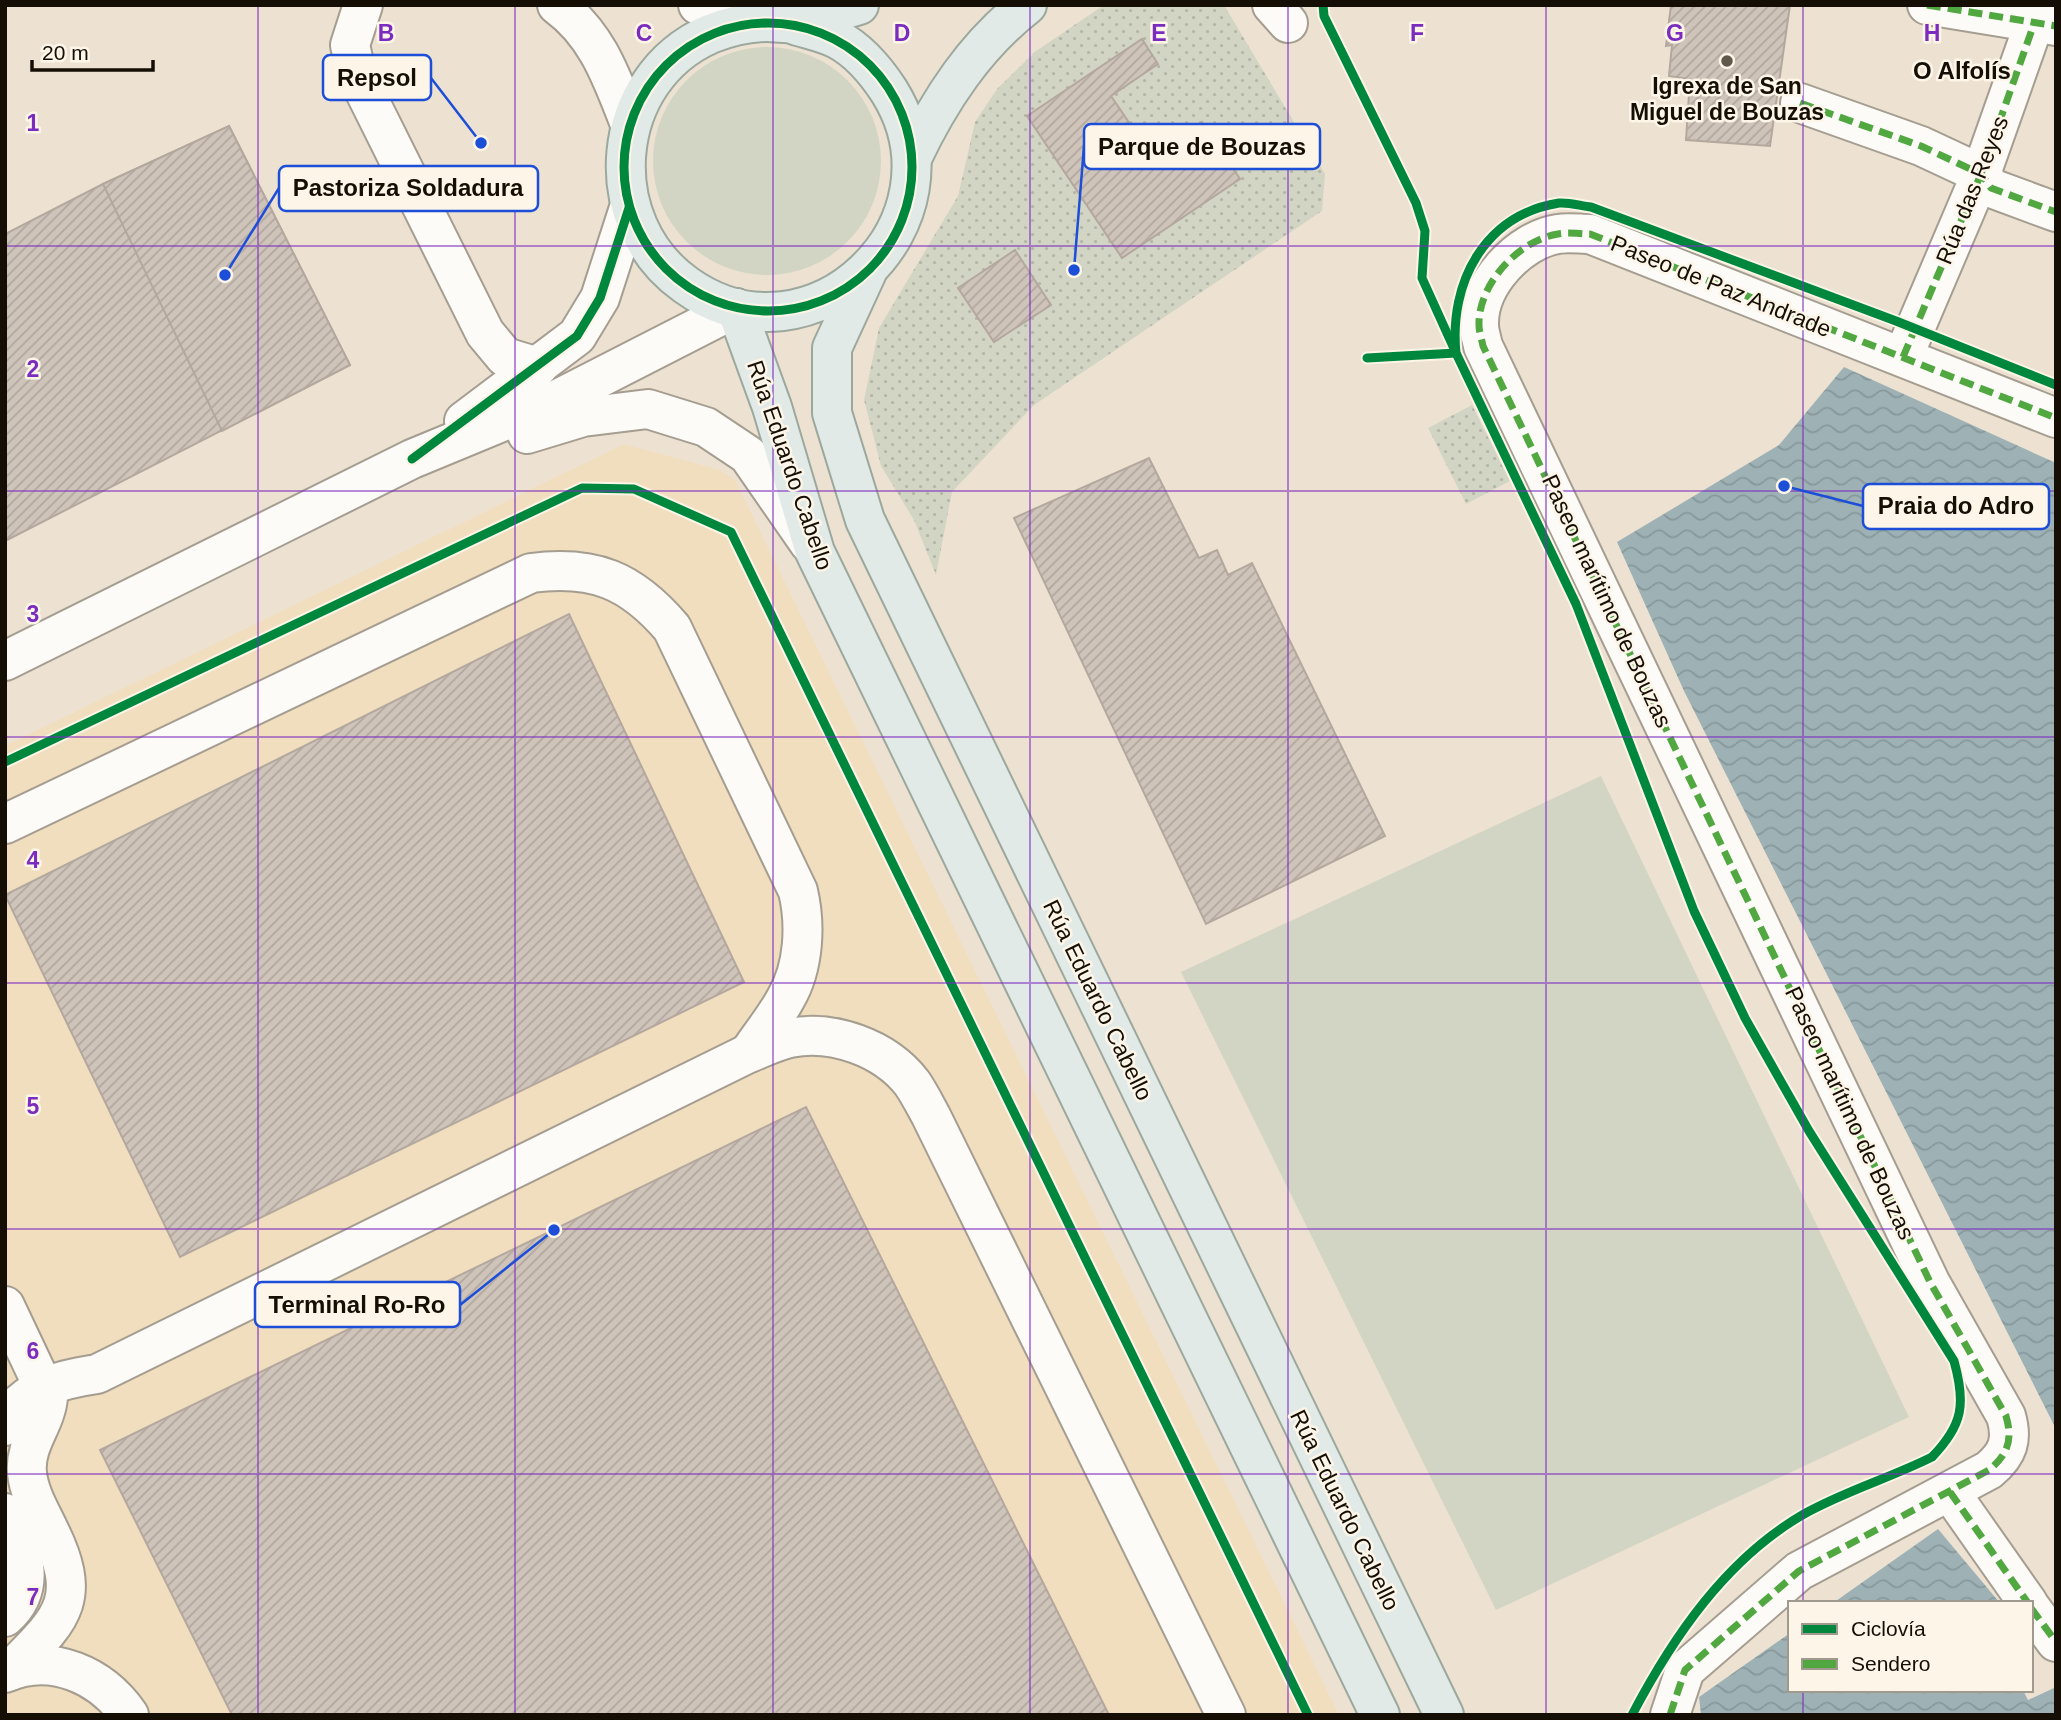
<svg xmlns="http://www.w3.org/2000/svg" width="2061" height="1720" font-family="Helvetica,sans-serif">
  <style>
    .built { fill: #f0debf }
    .green { fill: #d2d5c4 }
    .park { fill: url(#park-dots) }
    .water { fill: url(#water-waves) }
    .building { fill: url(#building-hatch); stroke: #b4a89e; stroke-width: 2 }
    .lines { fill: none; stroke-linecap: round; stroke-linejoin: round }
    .minor-casing { stroke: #a59d90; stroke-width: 42 }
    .major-casing { stroke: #9ca89d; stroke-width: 42 }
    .minor { stroke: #fcfbf8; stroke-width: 38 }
    .major { stroke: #e2eae7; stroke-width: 38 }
    .quiet { stroke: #51a840; stroke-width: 7; stroke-dasharray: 14 7; stroke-linecap: butt }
    .cycleway-casing { stroke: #fdf5e8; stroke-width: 13 }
    .cycleway { stroke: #00873e; stroke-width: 9 }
    .grid { fill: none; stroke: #7b2cbf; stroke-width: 2; stroke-opacity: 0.55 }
    .poi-dot { fill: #61584c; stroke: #fdf5e8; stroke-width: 2.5 }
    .labels { text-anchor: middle; stroke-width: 5; stroke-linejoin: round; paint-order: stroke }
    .poi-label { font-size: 23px; font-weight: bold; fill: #150e04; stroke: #fdf5e8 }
    .street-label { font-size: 23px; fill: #150e04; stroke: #fdf5e8 }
    .neighbourhood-label { font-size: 24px; font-weight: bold; fill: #150e04; stroke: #fdf5e8 }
    .grid-label { font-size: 23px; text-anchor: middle; font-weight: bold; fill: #7b2cbf; stroke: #fdf5e8; stroke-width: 5; stroke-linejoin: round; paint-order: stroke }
    .leader { fill: none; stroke: #1d4ed8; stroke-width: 2.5 }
    .callout-dot { fill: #1d4ed8; stroke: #fdf5e8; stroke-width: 2.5 }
    .callout { fill: #fdf5e8; stroke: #1d4ed8; stroke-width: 2.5 }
    .callout-label { font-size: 24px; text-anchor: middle; font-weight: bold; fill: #150e04 }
  </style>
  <defs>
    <pattern id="park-dots" width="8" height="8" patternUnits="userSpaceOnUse" patternTransform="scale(1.75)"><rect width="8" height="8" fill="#d2d5c4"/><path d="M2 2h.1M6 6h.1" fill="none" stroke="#b3b6a7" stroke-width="1.8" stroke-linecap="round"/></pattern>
    <pattern id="water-waves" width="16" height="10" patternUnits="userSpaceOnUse" patternTransform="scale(1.75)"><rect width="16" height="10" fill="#9eb2b6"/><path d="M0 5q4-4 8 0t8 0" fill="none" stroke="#87989b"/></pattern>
    <pattern id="building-hatch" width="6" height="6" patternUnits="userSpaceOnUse" patternTransform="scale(1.75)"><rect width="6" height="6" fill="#cfc4ba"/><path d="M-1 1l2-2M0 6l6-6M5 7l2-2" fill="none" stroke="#b1a79e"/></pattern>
  </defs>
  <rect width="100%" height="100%" fill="#ede2d1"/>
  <path class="built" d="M 624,444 L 720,470 L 735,480 L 1339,1715 L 5,1715 L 5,746 Z"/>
  <g class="green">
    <circle cx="767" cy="161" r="114"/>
    <path d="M 1601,776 L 1909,1417 L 1496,1610 L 1181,972 Z"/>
  </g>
  <g class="park">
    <path d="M 1104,5 L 1224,5 L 1325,174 L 1322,211 L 1034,405 L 952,492 L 936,575 L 914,520 L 881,466 L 864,400 L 879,328 L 958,196 L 975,122 L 997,89 L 1036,51 Z"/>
    <path d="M 1472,405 L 1510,481 L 1466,504 L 1428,428 Z"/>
  </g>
  <g class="water">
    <path d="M 1844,367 L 2056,463 L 2056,1429 L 1684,691 L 1617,542 L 1779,445 Z"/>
    <path d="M 1938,1529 L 2000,1603 L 1833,1603 Z"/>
    <path d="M 1790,1633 L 1790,1690 L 2023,1690 L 2028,1700 L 2056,1687 L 2056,1715 L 1701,1715 L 1699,1697 Z"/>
  </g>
  <g class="building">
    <path d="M 1671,5 L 1790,5 L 1770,146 L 1686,140 L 1690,79 L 1669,76 L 1672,45 L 1666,46 Z"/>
    <path d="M 1142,39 L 1158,64 L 1111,96 L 1152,156 L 1202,122 L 1240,179 L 1122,258 L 1027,116 Z"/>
    <path d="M 229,126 L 350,365 L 5,541 L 5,234 L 103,184 Z"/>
    <path d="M 229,126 L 350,365 L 222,431 L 103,184 Z"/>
    <path d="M 1015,250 L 1051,305 L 994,342 L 958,288 Z"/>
    <path d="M 1149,458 L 1199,558 L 1217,550 L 1228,575 L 1252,563 L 1385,836 L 1206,924 L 1014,518 Z"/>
    <path d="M 569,614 L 744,982 L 180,1257 L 5,895 Z"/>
    <path d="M 806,1107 L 1109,1715 L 232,1715 L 100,1450 Z"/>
  </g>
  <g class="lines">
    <g class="minor-casing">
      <g id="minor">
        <path d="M 363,5 L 350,45 L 357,76 L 485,333 L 505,357 L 538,367"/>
        <path d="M 557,5 C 598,35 612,79 630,124"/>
        <path d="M 698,5 L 750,23"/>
        <path d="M 1272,5 L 1288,23"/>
        <path d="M 1927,5 L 2056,26"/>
        <path d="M 1800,103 L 1921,146 L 1981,174 L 1991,188 L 2056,212"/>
        <path d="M 1903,357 L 1981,174 L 2035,21"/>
        <path d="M 464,421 L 577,336 L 600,298 L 629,208"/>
        <path d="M 527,434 L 583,417 L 648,409 L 706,427 L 748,455 L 809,543"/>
        <path d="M 5,661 L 412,459 L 562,397 L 736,308"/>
        <path d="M 5,824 L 531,573 C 594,565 631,580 672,628 L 798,891 C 806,925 804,967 786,998 C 776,1017 761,1035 749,1053"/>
        <path d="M 5,1306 L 48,1397 C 46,1424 24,1444 27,1473 C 29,1493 40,1511 48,1528 C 85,1601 61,1619 10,1671"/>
        <path d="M 5,1426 C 19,1389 62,1379 97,1374 L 749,1053 C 762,1048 776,1041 790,1038 C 832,1029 885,1048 912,1083 C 919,1093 925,1105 931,1116 L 1226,1715"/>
        <path d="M 1950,1492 L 2028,1603"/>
        <path d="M 5,1513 C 22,1547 39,1587 5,1617"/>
        <path d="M 2031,1608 L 2056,1642"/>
        <path d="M 5,1673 C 52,1652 102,1676 129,1715"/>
        <path d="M 1670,1715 L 1685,1670 L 1799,1571 L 1989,1470 C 2008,1454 2013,1440 2006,1416 L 1930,1282 L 1483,346 C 1482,340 1479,332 1479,325 C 1478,284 1519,240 1558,234 C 1568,232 1580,234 1590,234 L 2056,418"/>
      </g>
    </g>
    <g class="major-casing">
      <g id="major">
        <path d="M 792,24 C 806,29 823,32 837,39 C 858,50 876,71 889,91 C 971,222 812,375 686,285 C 597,222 608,79 710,34 C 728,27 748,22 767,22 C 775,22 785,24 793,23 C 815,20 838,11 859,5"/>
        <path d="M 912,158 C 940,99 975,46 1027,5"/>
        <path d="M 867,272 L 832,348 L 832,413 L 865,520 L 1444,1715"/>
        <path d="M 736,308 L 772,407 L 815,552 L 1380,1715"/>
      </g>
    </g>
    <use href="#minor" class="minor"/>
    <use href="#major" class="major"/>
    <g class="quiet">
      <path d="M 1927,5 L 2056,26"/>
      <path d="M 1800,103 L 1921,146 L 1981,174 L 1991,188 L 2056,212"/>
      <path d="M 1903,357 L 1981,174 L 2035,21"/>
      <path d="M 1950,1492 L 2028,1603"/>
      <path d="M 2031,1608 L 2056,1642"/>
      <path d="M 1670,1715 L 1685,1670 L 1799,1571 L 1989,1470 C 2008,1454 2013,1440 2006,1416 L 1930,1282 L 1483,346 C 1482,340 1479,332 1479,325 C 1478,284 1519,240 1558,234 C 1568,232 1580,234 1590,234 L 2056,418"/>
    </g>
    <g class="cycleway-casing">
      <g id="cycleway">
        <path d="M 1323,5 L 1324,16 L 1416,203 L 1425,231 L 1422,278 L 1456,353 L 1367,358"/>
        <circle cx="768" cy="167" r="144"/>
        <path d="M 412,459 L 577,336 L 600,298 L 629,208"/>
        <path d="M 5,762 L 582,488 L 634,489 L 731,532 L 1308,1715"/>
        <path d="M 1632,1715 C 1673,1637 1726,1559 1804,1514 C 1845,1491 1890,1478 1932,1457 C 1963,1425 1966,1404 1954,1361 L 1809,1131 L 1745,1018 L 1694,911 L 1576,604 L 1456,353 C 1449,283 1484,215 1559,203 C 1569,202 1581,206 1591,207 L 1896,321 L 2056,385"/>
      </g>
    </g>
    <use href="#cycleway" class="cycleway"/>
  </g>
  <path class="grid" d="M 258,5 L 258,1715M 515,5 L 515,1715M 773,5 L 773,1715M 1030,5 L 1030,1715M 1288,5 L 1288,1715M 1546,5 L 1546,1715M 1803,5 L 1803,1603M 5,246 L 2056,246M 5,491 L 2056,491M 5,737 L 2056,737M 5,983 L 2056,983M 5,1229 L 2056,1229M 5,1474 L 2056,1474M 1803,1690 L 1803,1715"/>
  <circle class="poi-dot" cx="1727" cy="61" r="7"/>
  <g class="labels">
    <g class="poi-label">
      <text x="1727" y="94">Igrexa de San<tspan x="1727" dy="26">Miguel de Bouzas</tspan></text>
    </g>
    <g class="street-label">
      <text transform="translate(1972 190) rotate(-68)" y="8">Rúa das Reyes</text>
      <text transform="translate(1721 286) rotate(22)" y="8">Paseo de Paz Andrade</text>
      <text transform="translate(790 465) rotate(71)" y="8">Rúa Eduardo Cabello</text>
      <text transform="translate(1607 601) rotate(65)" y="8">Paseo marítimo de Bouzas</text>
      <text transform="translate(1098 1000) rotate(64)" y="8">Rúa Eduardo Cabello</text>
      <text transform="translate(1850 1113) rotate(65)" y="8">Paseo marítimo de Bouzas</text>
      <text transform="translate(1345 1510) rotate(64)" y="8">Rúa Eduardo Cabello</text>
    </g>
    <g class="neighbourhood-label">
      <text x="1962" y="79">O Alfolís</text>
    </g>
  </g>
  <g class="grid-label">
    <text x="386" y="41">B</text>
    <text x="644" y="41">C</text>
    <text x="902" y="41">D</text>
    <text x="1159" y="41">E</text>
    <text x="1417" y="41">F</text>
    <text x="1675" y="41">G</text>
    <text x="1932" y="41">H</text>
    <text x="33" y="131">1</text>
    <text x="33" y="377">2</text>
    <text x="33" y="622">3</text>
    <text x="33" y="868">4</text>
    <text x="33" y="1114">5</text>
    <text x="33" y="1359">6</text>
    <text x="33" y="1605">7</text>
  </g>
  <path class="leader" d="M481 143L431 78M1074 270L1084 146M225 275L279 188M1784 486L1863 506M554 1230L460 1305"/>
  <g class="callout-dot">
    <circle cx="481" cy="143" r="7"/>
    <circle cx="1074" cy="270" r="7"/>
    <circle cx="225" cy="275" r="7"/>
    <circle cx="1784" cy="486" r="7"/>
    <circle cx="554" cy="1230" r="7"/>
  </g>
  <g class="callout">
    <rect x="323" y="55" width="108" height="45" rx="7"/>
    <rect x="1084" y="124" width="236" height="45" rx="7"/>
    <rect x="279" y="166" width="259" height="45" rx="7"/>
    <rect x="1863" y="484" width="186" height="45" rx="7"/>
    <rect x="255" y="1282" width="205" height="45" rx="7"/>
  </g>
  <g class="callout-label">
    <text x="377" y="86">Repsol</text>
    <text x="1202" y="155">Parque de Bouzas</text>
    <text x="408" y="196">Pastoriza Soldadura</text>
    <text x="1956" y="514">Praia do Adro</text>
    <text x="357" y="1313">Terminal Ro-Ro</text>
  </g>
  <rect width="2061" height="1720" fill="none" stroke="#150e04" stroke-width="14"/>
  <rect x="1788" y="1601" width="245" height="91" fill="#fdf5e8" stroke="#a0998d" stroke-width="2"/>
  <rect x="1802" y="1624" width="35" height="10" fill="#00873e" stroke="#a0998d" stroke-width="2"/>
  <text x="1851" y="1636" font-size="21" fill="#150e04">Ciclovía</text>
  <rect x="1802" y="1659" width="35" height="10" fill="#51a840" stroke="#a0998d" stroke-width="2"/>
  <text x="1851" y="1671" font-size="21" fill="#150e04">Sendero</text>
  <path d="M32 60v10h121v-10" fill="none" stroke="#150e04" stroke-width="3.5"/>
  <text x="42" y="60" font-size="21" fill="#150e04" stroke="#fdf5e8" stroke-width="5" paint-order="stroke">20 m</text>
</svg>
